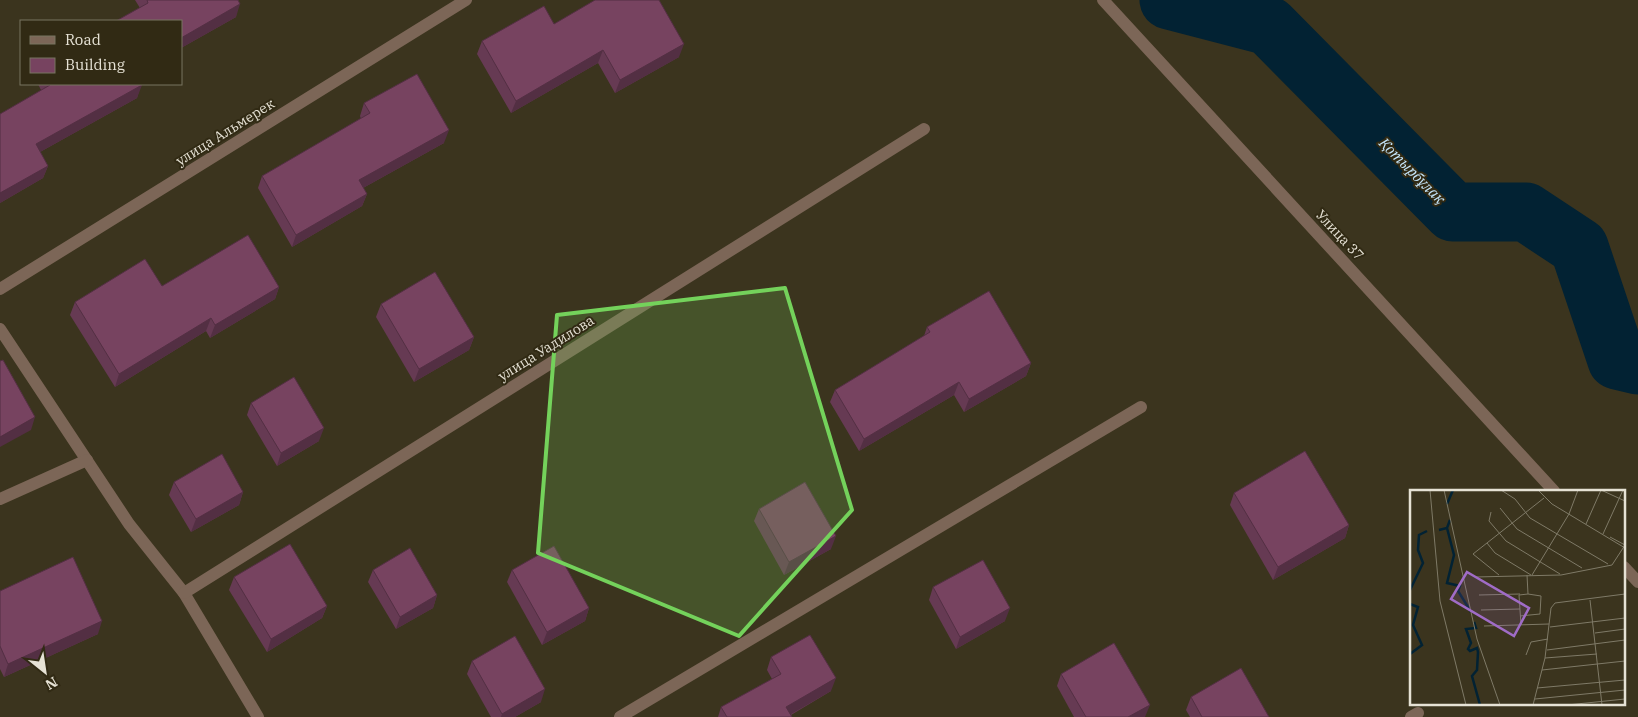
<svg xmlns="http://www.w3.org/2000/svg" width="1638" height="717" font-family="'IBM Plex Serif',serif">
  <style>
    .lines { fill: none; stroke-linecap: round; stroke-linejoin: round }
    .river { stroke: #022233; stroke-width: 59 }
    .minor { stroke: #7c6657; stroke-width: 12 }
    .wall { fill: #663a53 }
    .shaded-wall { fill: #532f43 }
    .building { fill: #774360; stroke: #532f43 }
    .marked { fill: #74d25b; fill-opacity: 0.2; stroke: #74d25b; stroke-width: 4; stroke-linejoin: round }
    .labels { text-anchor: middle; stroke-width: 4; stroke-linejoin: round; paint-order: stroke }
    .street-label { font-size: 14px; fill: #e6e2d5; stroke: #312a14 }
    .water-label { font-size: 15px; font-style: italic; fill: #c6e7fc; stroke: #312a14 }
    .inset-river { fill: none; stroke: #022233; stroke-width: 2.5 }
    .inset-road { fill: none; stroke: #7f7a67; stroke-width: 1 }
    .view { fill: #a06cc7; fill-opacity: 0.15; stroke: #a06cc7; stroke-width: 2.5 }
    .inset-edge { fill: none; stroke: #e6e2d5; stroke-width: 2.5 }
  </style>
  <rect width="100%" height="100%" fill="#3b341e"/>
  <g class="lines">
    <path class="river" d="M 1169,0 L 1269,26 L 1453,212 L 1526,212 L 1579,247 L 1617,360 L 1638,365"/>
    <g class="minor">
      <path d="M 1103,0 L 1554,491"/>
      <path d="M 0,289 L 466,0"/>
      <path d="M 0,329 L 129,524 L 184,593 L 258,717"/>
      <path d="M 0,499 L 87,460"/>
      <path d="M 1624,567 L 1638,582"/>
      <path d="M 184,593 L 924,129"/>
      <path d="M 620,717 L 1141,407"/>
      <path d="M 1411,717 L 1418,713"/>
    </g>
  </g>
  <g class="wall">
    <path d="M 135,0 L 238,0 L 236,17 L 181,48 L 181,21 L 140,8 Z"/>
    <path d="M 554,24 L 679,57 L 615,93 L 598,63 L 511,113 L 477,54 L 482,41 Z"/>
    <path d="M 38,84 L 141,84 L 137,98 L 40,152 L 48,166 L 43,178 L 0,203 L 41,90 Z"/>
    <path d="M 364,103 L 444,143 L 363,188 L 367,194 L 362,206 L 292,247 L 258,188 L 262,176 L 361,119 L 360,116 Z"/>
    <path d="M 162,286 L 279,287 L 275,299 L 210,338 L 206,331 L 115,387 L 70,315 L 75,302 Z"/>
    <path d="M 381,304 L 474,337 L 469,350 L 414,382 L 376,317 Z"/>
    <path d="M 927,327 L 1031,363 L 1026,376 L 964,412 L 954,395 L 859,451 L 830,402 L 835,390 L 924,336 Z"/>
    <path d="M 251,403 L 319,441 L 277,466 L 247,415 Z"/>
    <path d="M 174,482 L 243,492 L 239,505 L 191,532 L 169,495 Z"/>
    <path d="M 1234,493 L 1349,525 L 1345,538 L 1273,580 L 1230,505 Z"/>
    <path d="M 759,509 L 831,549 L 784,575 L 754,521 Z"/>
    <path d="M 373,570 L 437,595 L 433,608 L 396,629 L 368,582 Z"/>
    <path d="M 512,570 L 589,608 L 585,621 L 542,645 L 507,582 Z"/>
    <path d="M 234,577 L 327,606 L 322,618 L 267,652 L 229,590 Z"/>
    <path d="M 933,587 L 1005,621 L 956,649 L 929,600 Z"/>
    <path d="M 0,591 L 98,634 L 4,677 L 0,669 Z"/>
    <path d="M 771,657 L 831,691 L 791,715 L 792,717 L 718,717 L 721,707 L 772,679 L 767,670 Z"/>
    <path d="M 472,661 L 541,702 L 515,717 L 491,717 L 467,674 Z"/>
    <path d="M 1061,674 L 1145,717 L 1074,717 L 1057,686 Z"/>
    <path d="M 1191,697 L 1269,717 L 1190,717 L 1186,710 Z"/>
  </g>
  <g class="shaded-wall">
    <path d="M 240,4 L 236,17 L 181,48 L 181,38 Z"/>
    <path d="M 684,44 L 679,57 L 615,93 L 620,80 Z"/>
    <path d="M 603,50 L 598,63 L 511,113 L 516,101 Z"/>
    <path d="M 142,85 L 137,98 L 31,157 L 36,144 Z"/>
    <path d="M 449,130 L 444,143 L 354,193 L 359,180 Z"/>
    <path d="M 48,166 L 43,178 L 0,203 L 0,193 Z"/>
    <path d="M 367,194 L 362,206 L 292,247 L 296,235 Z"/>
    <path d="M 279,287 L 275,299 L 210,338 L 215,325 Z"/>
    <path d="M 211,318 L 206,331 L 115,387 L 119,374 Z"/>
    <path d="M 474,337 L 469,350 L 414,382 L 419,369 Z"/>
    <path d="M 1031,363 L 1026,376 L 964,412 L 969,399 Z"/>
    <path d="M 959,382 L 954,395 L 859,451 L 864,439 Z"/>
    <path d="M 35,417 L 31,430 L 0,447 L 0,437 Z"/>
    <path d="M 324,428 L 319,441 L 277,466 L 281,453 Z"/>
    <path d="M 243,492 L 239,505 L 191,532 L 196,519 Z"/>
    <path d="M 1349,525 L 1345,538 L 1273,580 L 1278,567 Z"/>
    <path d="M 836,536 L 831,549 L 784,575 L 789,562 Z"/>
    <path d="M 437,595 L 433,608 L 396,629 L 400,617 Z"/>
    <path d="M 327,606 L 322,618 L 267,652 L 271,639 Z"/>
    <path d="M 589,608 L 585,621 L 542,645 L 547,632 Z"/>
    <path d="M 1010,608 L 1005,621 L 956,649 L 960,637 Z"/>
    <path d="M 102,621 L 98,634 L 4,677 L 8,664 Z"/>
    <path d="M 836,678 L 831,691 L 786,717 L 786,707 Z"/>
    <path d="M 545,689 L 541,702 L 515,717 L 501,717 L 502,714 Z"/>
    <path d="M 1150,705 L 1145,717 L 1128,717 Z"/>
  </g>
  <g class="building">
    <path d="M 147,0 L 238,0 L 240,4 L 181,38 L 181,21 L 116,21 L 148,3 Z"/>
    <path d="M 595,0 L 659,0 L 684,44 L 620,80 L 603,50 L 516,101 L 482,41 L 544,6 L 554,24 Z"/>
    <path d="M 417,74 L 449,130 L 359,180 L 367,194 L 296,235 L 262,176 L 370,113 L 364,103 Z"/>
    <path d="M 49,84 L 141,84 L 142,85 L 36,144 L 48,166 L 0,193 L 0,114 L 50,85 Z"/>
    <path d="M 248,235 L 279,287 L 215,325 L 211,318 L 119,374 L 75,302 L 145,259 L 162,286 Z"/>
    <path d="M 435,272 L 474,337 L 419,369 L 381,304 Z"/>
    <path d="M 989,291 L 1031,363 L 969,399 L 959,382 L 864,439 L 835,390 L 930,332 L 927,327 Z"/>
    <path d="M 3,360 L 35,417 L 0,437 L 0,361 Z"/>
    <path d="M 294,377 L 324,428 L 281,453 L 251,403 Z"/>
    <path d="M 1305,451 L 1349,525 L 1278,567 L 1234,493 Z"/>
    <path d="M 222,454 L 243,492 L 196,519 L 174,482 Z"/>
    <path d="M 805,482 L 836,536 L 789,562 L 759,509 Z"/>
    <path d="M 290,544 L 327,606 L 271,639 L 234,577 Z"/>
    <path d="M 554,546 L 589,608 L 547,632 L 512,570 Z"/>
    <path d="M 410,548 L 437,595 L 400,617 L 373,570 Z"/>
    <path d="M 73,557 L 102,621 L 8,664 L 0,646 L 0,591 Z"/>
    <path d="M 983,560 L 1010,608 L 960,637 L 933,587 Z"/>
    <path d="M 810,635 L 836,678 L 786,707 L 792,717 L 727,717 L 721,707 L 781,674 L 771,657 Z"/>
    <path d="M 515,636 L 545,689 L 502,714 L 472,661 Z"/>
    <path d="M 1114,643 L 1150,705 L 1128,717 L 1086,717 L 1061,674 Z"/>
    <path d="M 1241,668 L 1269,717 L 1202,717 L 1191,697 Z"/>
  </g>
  <path class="marked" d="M 785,288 L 852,510 L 739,636 L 538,553 L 557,315 Z"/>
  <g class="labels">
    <g class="street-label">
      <text transform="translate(225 132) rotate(-32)" y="5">улица Альмерек</text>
      <text transform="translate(1340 235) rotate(47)" y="5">Улица 37</text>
      <text transform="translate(546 348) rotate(-32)" y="5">улица Уадилова</text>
    </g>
    <g class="water-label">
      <text transform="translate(1412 171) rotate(45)" y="5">Қотырбұлақ</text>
    </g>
  </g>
  <g transform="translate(1410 490)">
    <rect width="215" height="215" fill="#3b341e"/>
    <path class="inset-river" d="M 37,14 L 43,0M 37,38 L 44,65 L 37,93 L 50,96 L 48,101 L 61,122M 29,40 L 37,38 L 40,30M 0,100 L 13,73 L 8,60 L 9,45 L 17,41M 0,114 L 8,117 L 3,135 L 12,155 L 0,164M 64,132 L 66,138 L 56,139 L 61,153 L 58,159 L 60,161 L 67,158 L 68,162 L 67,180 L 62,186 L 70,215"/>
    <path class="inset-road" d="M 20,0 L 30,111 L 56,215M 34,0 L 67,149 L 90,215M 91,0 L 105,9 L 120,28 L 198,74M 128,0 L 142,14 L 215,58M 191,0 L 215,11M 90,18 L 107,39 L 172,78M 81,22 L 79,31 L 96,51 L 150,84M 176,34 L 191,0M 193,44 L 213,0M 200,47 L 215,55M 77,53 L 85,63 L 121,85M 89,85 L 63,64 L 134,8M 122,85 L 159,24 L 168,0M 65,87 L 151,85 L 202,75 L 215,55M 69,105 L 110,104M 180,110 L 192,215M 71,120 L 110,119M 110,126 L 130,124 L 131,106 L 118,104M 111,135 L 109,105 L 118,104 L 117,85M 74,136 L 139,134M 140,137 L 215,128M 185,143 L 215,139M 137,160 L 215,150M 187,164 L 135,168 L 141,118 L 145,113 L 215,104M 116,165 L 121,152 L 138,149M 132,180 L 215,171M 127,198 L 215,190M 125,209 L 215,200M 123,215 L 135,168M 157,215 L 215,209"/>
    <path class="view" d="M 57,82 L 119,118 L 104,146 L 41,109 Z"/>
    <rect width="215" height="215" class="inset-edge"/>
  </g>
  <rect x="20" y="20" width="162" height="65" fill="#312a14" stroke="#797461"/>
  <rect x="30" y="36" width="25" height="8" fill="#7c6657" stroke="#797461"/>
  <text x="65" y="45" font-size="15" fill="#e6e2d5">Road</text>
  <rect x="30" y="58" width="25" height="15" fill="#774360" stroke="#797461"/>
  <text x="65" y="70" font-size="15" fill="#e6e2d5">Building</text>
  <g transform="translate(45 672) rotate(150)" stroke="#312a14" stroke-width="4" paint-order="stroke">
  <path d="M0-4L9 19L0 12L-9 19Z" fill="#e6e2d5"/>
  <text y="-8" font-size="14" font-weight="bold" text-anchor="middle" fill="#e6e2d5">N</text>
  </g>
</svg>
